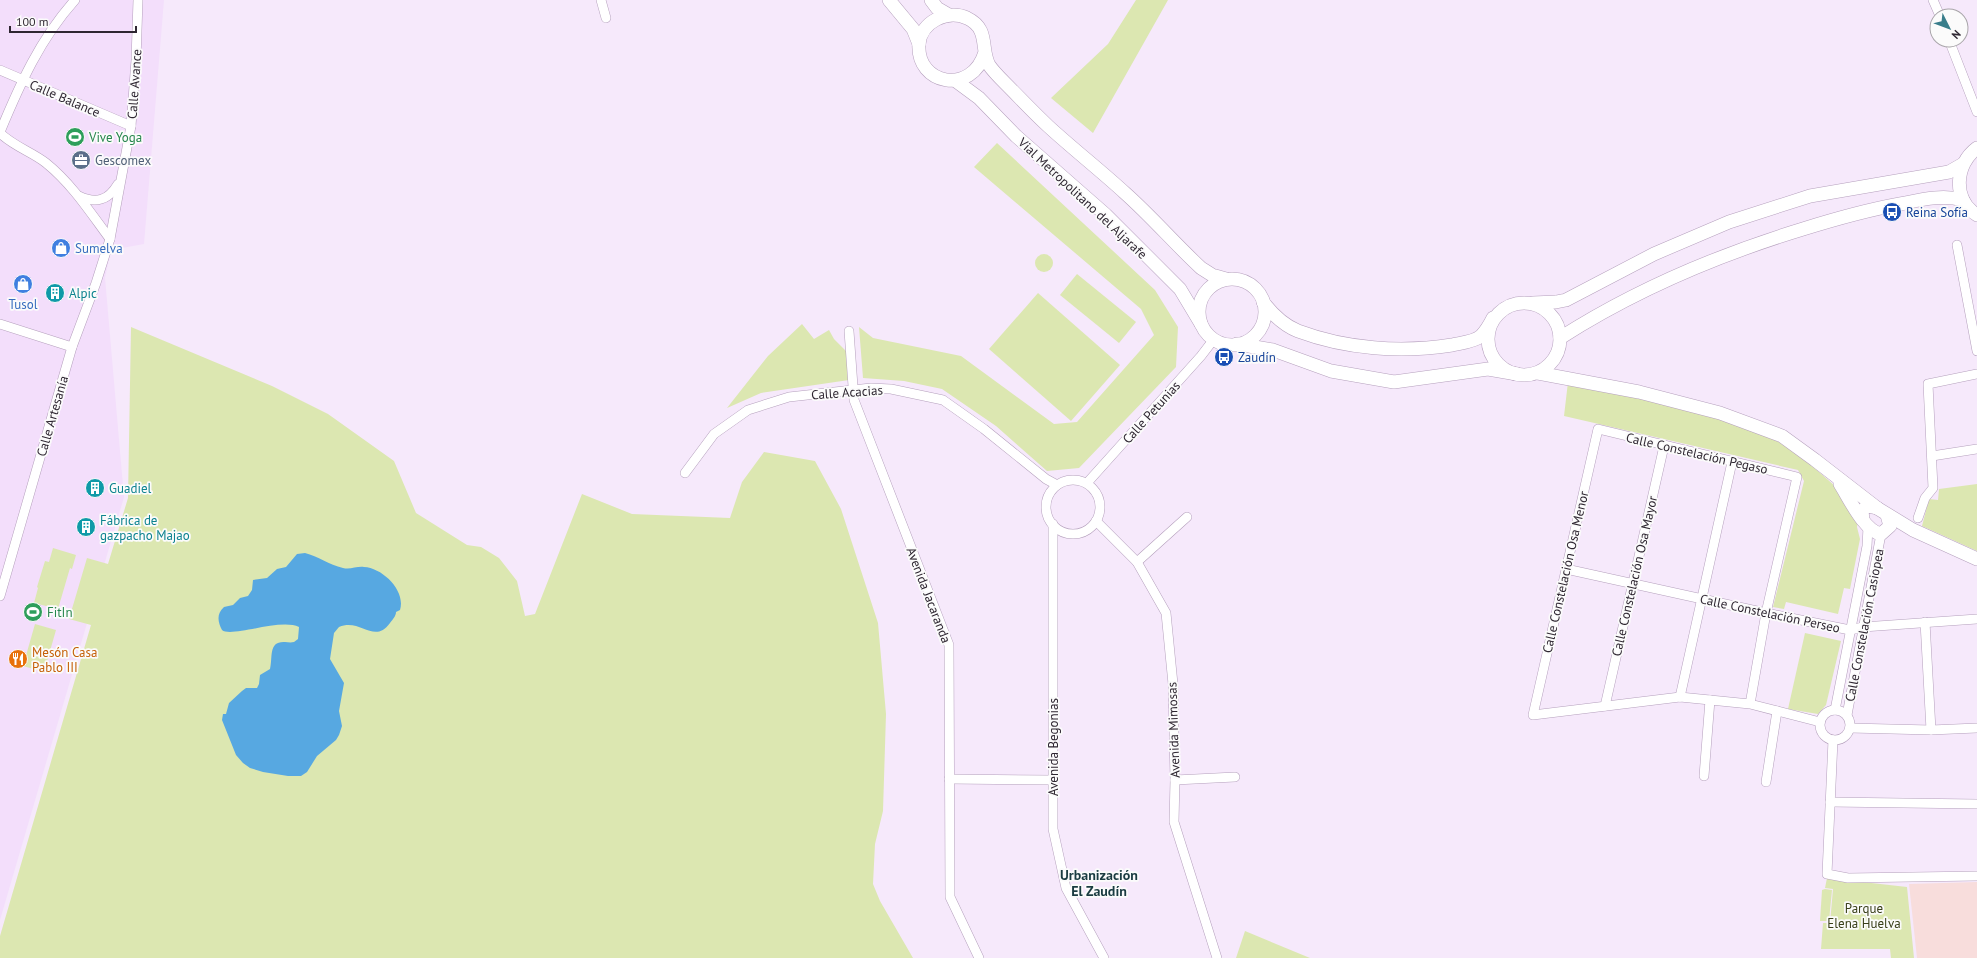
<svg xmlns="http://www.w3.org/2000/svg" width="1977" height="958" font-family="'PT Sans',sans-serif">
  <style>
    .built { fill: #f3defb }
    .education { fill: #f8dddc }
    .green { fill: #dce7b1 }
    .water { fill: #57a8e1 }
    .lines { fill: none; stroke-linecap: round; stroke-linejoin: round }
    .street-casing { stroke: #b5a0bd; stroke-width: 10 }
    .secondary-casing { stroke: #b5a0bd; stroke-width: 14 }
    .street { stroke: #fff; stroke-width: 9 }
    .secondary { stroke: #fff; stroke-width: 13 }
    .labels { text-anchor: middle; stroke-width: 3.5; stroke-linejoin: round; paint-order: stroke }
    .street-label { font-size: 13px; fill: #2e2631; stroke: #fbfbfb }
    .leisure-label { font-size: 13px; fill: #27864d; stroke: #fbfbfb; text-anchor: start }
    .service-label { font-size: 13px; fill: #4e5e75; stroke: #fbfbfb; text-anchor: start }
    .transit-label { font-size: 13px; fill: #164399; stroke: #fbfbfb; text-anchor: start }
    .shop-label { font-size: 13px; fill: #366cbe; stroke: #fbfbfb; text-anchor: start }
    .culture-label { font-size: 13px; fill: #0d838f; stroke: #fbfbfb; text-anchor: start }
    .food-label { font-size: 13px; fill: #c56008; stroke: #fbfbfb; text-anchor: start }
    .park-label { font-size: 13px; fill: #393f19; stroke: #fbfbfb }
    .neighbourhood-label { font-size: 14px; font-weight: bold; fill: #1a3b41; stroke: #fbfbfb }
  </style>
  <rect width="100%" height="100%" fill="#f6e9fb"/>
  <path class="built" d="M 0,0 L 164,0 L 144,244 L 111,250 L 105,278 L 124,497 L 0,920 Z"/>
  <path class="education" d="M 1977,882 L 1977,958 L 1917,958 L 1909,884 Z"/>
  <g class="green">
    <path d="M 1136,0 L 1168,0 L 1093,133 L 1051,98 L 1108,44 Z"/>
    <path d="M 997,143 L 1155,290 L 1178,327 L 1176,367 L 1079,468 L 1047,471 L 996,426 L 942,389 L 904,381 L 863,378 L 859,327 L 873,338 L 961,356 L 1054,424 L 1077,422 L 1154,335 L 1141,309 L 974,167 Z"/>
    <circle cx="1044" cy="263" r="9"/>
    <path d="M 1077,274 L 1136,322 L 1119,343 L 1060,295 Z"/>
    <path d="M 1038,293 L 1120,365 L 1071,421 L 989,349 Z"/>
    <path d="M 802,324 L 814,339 L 829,330 L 834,339 L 846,351 L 849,380 L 761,393 L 727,408 L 768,356 Z"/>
    <path d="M 131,327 L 272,386 L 328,414 L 394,461 L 416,513 L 467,545 L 481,547 L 499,558 L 517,581 L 525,616 L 535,614 L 582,494 L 632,514 L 730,518 L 742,482 L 764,452 L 815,461 L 841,509 L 878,623 L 886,714 L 883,811 L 875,844 L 873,884 L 880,901 L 913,958 L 0,958 L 0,936 L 91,625 L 69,619 L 87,558 L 108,564 L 128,498 Z"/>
    <path d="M 1568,382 L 1690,408 L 1748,426 L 1794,450 L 1860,508 L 1857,527 L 1860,539 L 1850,589 L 1844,588 L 1838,614 L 1786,602 L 1784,609 L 1773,607 L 1804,481 L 1798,470 L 1564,416 Z"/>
    <path d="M 1977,484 L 1977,551 L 1922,526 L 1929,499 L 1938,500 L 1939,489 Z"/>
    <path d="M 53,548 L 76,555 L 72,569 L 70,568 L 58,609 L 34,603 L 38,588 L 37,587 L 45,561 L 49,562 Z"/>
    <path d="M 35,624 L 56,630 L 44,672 L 23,666 Z"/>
    <path d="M 1805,633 L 1841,641 L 1826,705 L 1818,714 L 1788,709 Z"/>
    <path d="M 1827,878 L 1907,887 L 1914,958 L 1891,958 L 1890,949 L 1821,949 L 1823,923 L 1830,923 L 1833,889 L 1825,888 Z"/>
    <path d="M 1825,889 L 1832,890 L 1829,921 L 1820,921 L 1822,890 Z"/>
    <path d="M 1245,931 L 1310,958 L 1236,958 Z"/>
  </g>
  <path class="water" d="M 305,553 C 318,556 329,565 343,568 C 350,570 357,566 364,567 C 383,568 406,591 400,610 L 396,612 C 396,616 393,619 390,623 C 374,645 361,618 339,627 L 334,633 L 330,659 L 344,683 L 339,711 L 342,726 L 339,735 L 336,740 L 317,756 L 307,772 L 301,776 L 288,776 L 263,772 L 250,768 L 243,763 L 236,755 L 222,720 L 223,714 L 226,714 L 229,703 L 242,691 L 246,688 L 257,688 L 259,684 L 260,675 L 270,669 C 273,657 268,641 285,642 C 288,642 290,643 294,642 L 298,639 L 299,627 C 280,618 231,638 222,630 C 218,622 216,614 224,607 L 233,605 L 240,598 L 248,596 L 252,590 L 253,580 L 267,578 L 277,569 L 286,567 L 297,554 Z"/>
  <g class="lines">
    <g class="street-casing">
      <g id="street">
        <path d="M 601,0 L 606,18"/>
        <path d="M 1933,0 L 1940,16"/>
        <path d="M 1949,40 L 1977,112"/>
        <path d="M 0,70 L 131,126"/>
        <path d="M 0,132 C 20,84 40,39 75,0"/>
        <path d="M 0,133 C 13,146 32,152 46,163 C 72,184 90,212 110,239"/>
        <path d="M 79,196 C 96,204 108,201 118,184"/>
        <path d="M 1957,245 L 1977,351"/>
        <path d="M 0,324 L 72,347"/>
        <path d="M 849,331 L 854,400 L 949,645 L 950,897 L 979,958"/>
        <path d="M 1932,456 L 1977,449"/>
        <path d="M 685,473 L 714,434 L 748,410 L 789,397 L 871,388 L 891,389 L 943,400 L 984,429 L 1046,479 L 1057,485"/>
        <circle cx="1073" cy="507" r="27"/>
        <path d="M 1087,483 L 1201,356 L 1214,339"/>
        <path d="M 1918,518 L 1925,498 L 1933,488 L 1928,384 L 1977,374"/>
        <path d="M 1096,521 L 1137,562 L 1166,613 L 1173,684 L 1175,780 L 1174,822 L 1217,958"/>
        <path d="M 1053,524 L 1053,829 L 1066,888 L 1104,958"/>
        <path d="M 1137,562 L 1187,517"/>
        <path d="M 1566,569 L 1766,613 L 1850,630 L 1863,627 L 1977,619"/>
        <path d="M 0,596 L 72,347 L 96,283 L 110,239 L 131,126 L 136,60 L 138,0"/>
        <path d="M 1925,622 L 1931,730"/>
        <path d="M 1680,697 L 1732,462"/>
        <path d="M 1750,704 L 1766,613 L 1797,477 L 1598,429 L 1533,715 L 1680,697 L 1750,704 L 1820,722"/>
        <path d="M 1605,706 L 1664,446"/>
        <circle cx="1835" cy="725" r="15"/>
        <path d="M 1835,710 L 1867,546 L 1868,527"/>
        <path d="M 1847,715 L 1881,534"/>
        <path d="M 1850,728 L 1931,730 L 1977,728"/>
        <path d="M 1833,740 L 1827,874 L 1848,878 L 1977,876"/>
        <path d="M 1704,776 L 1710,700"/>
        <path d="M 949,779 L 1053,780"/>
        <path d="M 1175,780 L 1235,777"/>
        <path d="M 1766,782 L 1777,711"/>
        <path d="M 1830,802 L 1977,804"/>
      </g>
    </g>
    <g class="secondary-casing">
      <g id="secondary">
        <path d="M 889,0 L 913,29 L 919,44"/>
        <path d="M 931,0 L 937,8 L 949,15"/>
        <path d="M 985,52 C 972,96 916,85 919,44 C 921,22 947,9 967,18 C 990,29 980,48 989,65 C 993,71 1000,78 1005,83 C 1019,97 1033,112 1048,126 C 1073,149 1100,170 1125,193 C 1152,217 1175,244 1201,268 L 1212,275 L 1226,279"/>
        <path d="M 956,81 L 979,98 L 1016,136 L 1106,215 L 1180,289 L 1201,324"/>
        <path d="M 1977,148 C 1955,164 1952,200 1977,215"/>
        <circle cx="1232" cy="312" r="33"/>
        <path d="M 1263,302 C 1273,315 1283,325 1298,331 C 1346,349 1401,353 1452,345 C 1460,343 1474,342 1481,336 C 1486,331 1490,324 1493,318"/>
        <circle cx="1524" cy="339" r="36"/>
        <path d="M 1533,303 L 1556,302 L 1566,300 L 1654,254 L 1729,222 L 1810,196 L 1949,172 L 1963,164"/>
        <path d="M 1560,338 C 1635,290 1718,255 1803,229 C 1835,219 1867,210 1900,204 C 1920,200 1942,194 1963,200"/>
        <path d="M 1237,344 L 1273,350 L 1331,371 L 1394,382 L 1488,369 L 1517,374"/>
        <path d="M 1538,373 L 1639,392 L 1720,413 L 1782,436 L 1815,460 L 1877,508"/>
        <path d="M 1840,484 C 1849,498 1864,531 1881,534 L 1890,526 L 1887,515"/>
        <path d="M 1863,520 L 1862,511 L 1867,506 L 1877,508 L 1913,530 L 1977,559"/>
      </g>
    </g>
    <use href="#street" class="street"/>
    <use href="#secondary" class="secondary"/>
  </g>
  <defs>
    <g id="stadium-disc" transform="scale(1)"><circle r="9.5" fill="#2e9e5b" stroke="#fbfbfb"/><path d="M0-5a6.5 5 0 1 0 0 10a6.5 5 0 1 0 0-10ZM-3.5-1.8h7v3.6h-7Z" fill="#fff"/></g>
    <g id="office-disc" transform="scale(1)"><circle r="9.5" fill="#5c6f8a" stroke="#fbfbfb"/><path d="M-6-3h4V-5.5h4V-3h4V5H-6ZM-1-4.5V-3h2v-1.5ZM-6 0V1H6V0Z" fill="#fff"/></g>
    <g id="bus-disc" transform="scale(1)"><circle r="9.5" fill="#1a4fb4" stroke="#fbfbfb"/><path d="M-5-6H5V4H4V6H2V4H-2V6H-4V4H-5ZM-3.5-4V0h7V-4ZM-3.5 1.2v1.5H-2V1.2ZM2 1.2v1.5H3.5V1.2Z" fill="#fff"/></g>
    <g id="shop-disc" transform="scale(1)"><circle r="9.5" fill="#3f7fe0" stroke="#fbfbfb"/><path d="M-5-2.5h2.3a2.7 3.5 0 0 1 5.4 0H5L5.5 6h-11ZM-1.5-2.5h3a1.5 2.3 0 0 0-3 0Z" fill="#fff"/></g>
    <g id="building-disc" transform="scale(1)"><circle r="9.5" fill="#0f9aa8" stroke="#fbfbfb"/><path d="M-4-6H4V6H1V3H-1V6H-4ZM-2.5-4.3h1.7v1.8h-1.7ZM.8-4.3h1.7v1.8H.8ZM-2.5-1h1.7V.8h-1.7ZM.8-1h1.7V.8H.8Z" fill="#fff"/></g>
    <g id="restaurant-disc" transform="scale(1)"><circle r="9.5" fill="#e8710a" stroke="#fbfbfb"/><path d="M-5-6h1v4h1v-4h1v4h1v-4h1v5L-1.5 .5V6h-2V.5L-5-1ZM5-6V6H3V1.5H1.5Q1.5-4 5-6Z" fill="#fff"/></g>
  </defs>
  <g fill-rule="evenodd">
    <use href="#stadium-disc" x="75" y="137"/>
    <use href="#office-disc" x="81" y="160"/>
    <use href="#bus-disc" x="1892" y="212"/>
    <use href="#shop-disc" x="61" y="248"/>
    <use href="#shop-disc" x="23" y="284"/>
    <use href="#building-disc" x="55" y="293"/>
    <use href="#bus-disc" x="1224" y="357"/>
    <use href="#building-disc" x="95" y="488"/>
    <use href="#building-disc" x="86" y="527"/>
    <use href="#stadium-disc" x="33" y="612"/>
    <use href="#restaurant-disc" x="18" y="659"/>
  </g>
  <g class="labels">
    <g class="street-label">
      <text transform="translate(134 84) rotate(-86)" y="5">Calle Avance</text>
      <text transform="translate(65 98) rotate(23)" y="5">Calle Balance</text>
      <text transform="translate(1083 198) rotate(43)" y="5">Vial Metropolitano del Aljarafe</text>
      <text transform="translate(847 392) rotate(-4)" y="5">Calle Acacias</text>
      <text transform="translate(1151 412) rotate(-48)" y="5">Calle Petunias</text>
      <text transform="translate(52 416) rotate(-74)" y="5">Calle Artesanía</text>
      <text transform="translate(1697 453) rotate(13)" y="5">Calle Constelación Pegaso</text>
      <text transform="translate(1565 572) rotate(-77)" y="5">Calle Constelación Osa Menor</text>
      <text transform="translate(1634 576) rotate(-77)" y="5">Calle Constelación Osa Mayor</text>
      <text transform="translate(929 595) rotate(69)" y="5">Avenida Jacaranda</text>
      <text transform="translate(1770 613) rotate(12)" y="5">Calle Constelación Perseo</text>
      <text transform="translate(1864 625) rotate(-79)" y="5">Calle Constelación Casiopea</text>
      <text transform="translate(1173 730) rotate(-92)" y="5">Avenida Mimosas</text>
      <text transform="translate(1053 747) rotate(-90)" y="5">Avenida Begonias</text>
    </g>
    <g class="leisure-label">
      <text x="89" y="142">Vive Yoga</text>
      <text x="47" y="617">FitIn</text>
    </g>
    <g class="service-label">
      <text x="95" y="165">Gescomex</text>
    </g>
    <g class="transit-label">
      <text x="1906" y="217">Reina Sofía</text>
      <text x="1238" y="362">Zaudín</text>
    </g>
    <g class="shop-label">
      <text x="75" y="253">Sumelva</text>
      <text x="23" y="309" text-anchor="middle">Tusol</text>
    </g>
    <g class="culture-label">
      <text x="69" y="298">Alpic</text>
      <text x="109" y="493">Guadiel</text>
      <text x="100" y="525">Fábrica de<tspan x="100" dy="15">gazpacho Majao</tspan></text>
    </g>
    <g class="food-label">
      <text x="32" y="657">Mesón Casa<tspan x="32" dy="15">Pablo III</tspan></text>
    </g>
    <g class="park-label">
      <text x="1864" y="913">Parque<tspan x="1864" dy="15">Elena Huelva</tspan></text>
    </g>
    <g class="neighbourhood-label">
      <text x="1099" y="880">Urbanización<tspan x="1099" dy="16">El Zaudín</tspan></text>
    </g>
  </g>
  <g transform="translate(1949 28) rotate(132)"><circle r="19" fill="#fbfbfb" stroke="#a9a6aa"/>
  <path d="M0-3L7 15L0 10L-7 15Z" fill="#397e8b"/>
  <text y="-6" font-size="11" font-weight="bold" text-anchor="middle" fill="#2e2631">N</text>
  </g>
  <path d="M10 26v6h126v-6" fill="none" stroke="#2e2631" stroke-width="2"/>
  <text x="16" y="26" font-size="12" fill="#2e2631" stroke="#fbfbfb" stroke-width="3" paint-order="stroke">100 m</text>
</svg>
